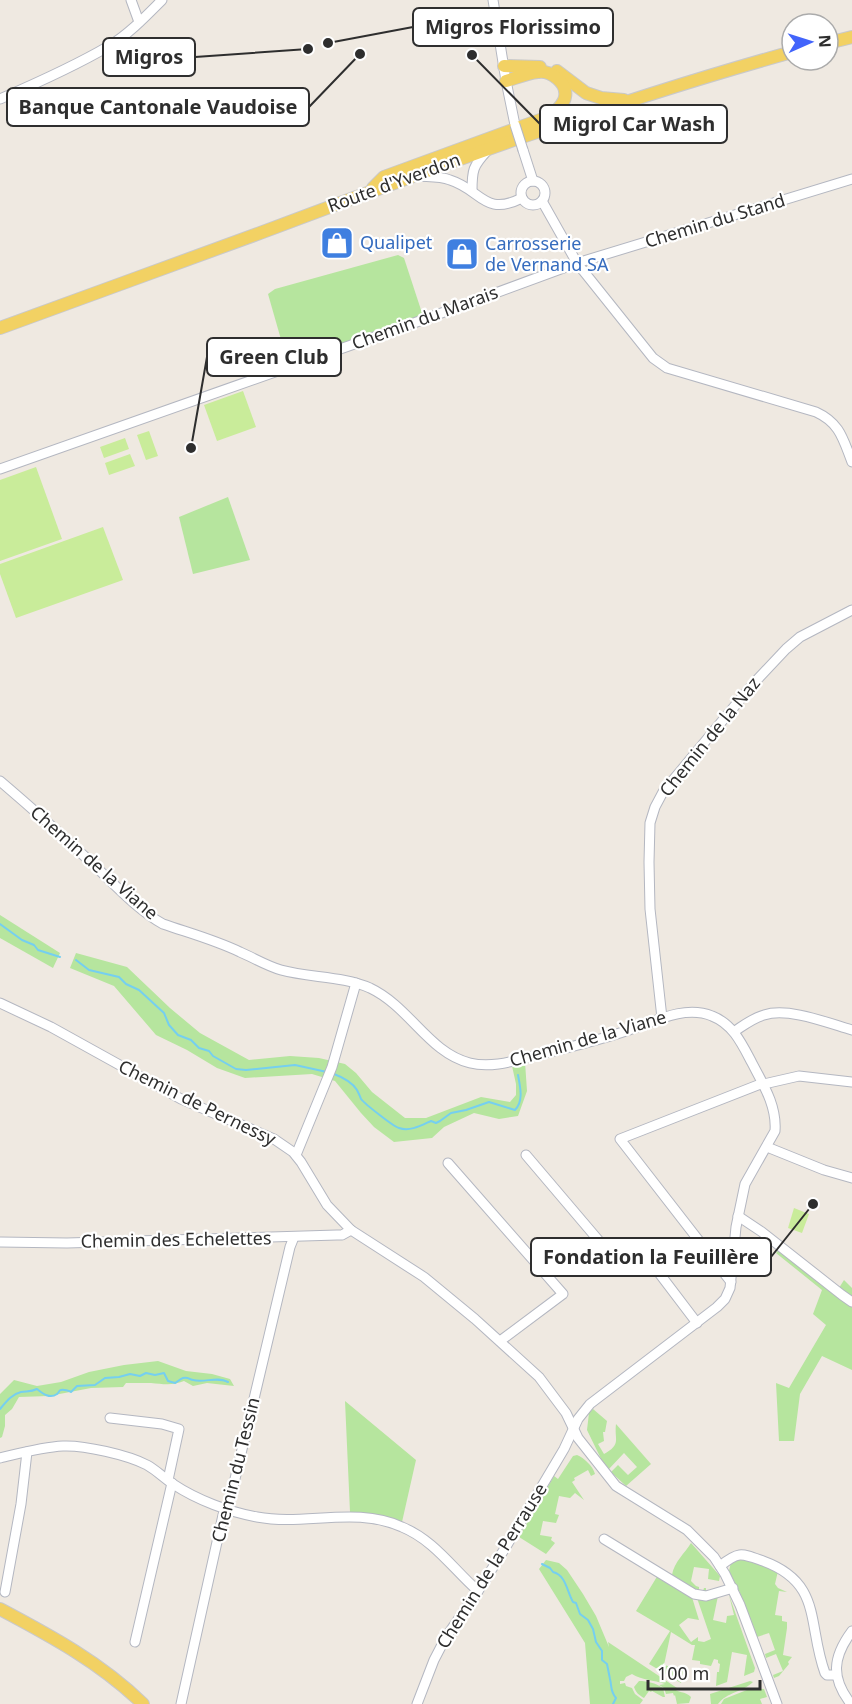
<svg xmlns="http://www.w3.org/2000/svg" width="852" height="1704" font-family="'Noto Sans',sans-serif">
  <style>
    .green { fill: #b6e59e }
    .pitch { fill: #c9ec9a }
    .lines { fill: none; stroke-linecap: round; stroke-linejoin: round }
    .stream { stroke: #75cff0; stroke-width: 2 }
    .minor-casing { stroke: #b4b7c1; stroke-width: 11 }
    .major-casing { stroke: #c9c9c9; stroke-width: 14 }
    .minor { stroke: #fff; stroke-width: 9 }
    .major { stroke: #f2d163; stroke-width: 12 }
    .minor-bridge-casing { stroke: #b4b7c1; stroke-width: 11; stroke-linecap: butt }
    .minor-bridge { stroke: #fff; stroke-width: 9 }
    .labels { text-anchor: middle; stroke-width: 4.5; stroke-linejoin: round; paint-order: stroke }
    .street-label { font-size: 18px; fill: #2e2e2e; stroke: #fff }
    .shop-label { font-size: 18px; fill: #366cbe; stroke: #fff; text-anchor: start }
    .leader { fill: none; stroke: #2e2e2e; stroke-width: 2 }
    .callout-dot { fill: #2e2e2e; stroke: #fff; stroke-width: 2 }
    .callout { fill: #fff; stroke: #2e2e2e; stroke-width: 2 }
    .callout-label { font-size: 20px; text-anchor: middle; font-weight: bold; fill: #2e2e2e }
  </style>
  <rect width="100%" height="100%" fill="#efe9e1"/>
  <g class="green">
    <path d="M 398,255 L 404,258 L 423,316 L 288,364 L 268,294 L 275,289 Z"/>
    <path d="M 228,497 L 250,560 L 193,574 L 179,517 Z"/>
    <path d="M 0,915 L 60,953 L 53,968 L 0,938 Z"/>
    <path d="M 76,953 L 127,967 L 170,1008 L 200,1033 L 249,1060 L 290,1056 L 319,1058 L 345,1064 L 356,1073 L 372,1092 L 405,1118 L 426,1118 L 481,1097 L 510,1102 L 516,1095 L 516,1084 L 512,1066 L 525,1062 L 527,1091 L 518,1116 L 499,1119 L 474,1113 L 444,1127 L 432,1138 L 394,1142 L 374,1127 L 361,1113 L 335,1081 L 312,1074 L 245,1078 L 217,1068 L 187,1050 L 156,1035 L 114,986 L 70,968 Z"/>
    <path d="M 783,1245 L 839,1288 L 844,1280 L 852,1288 L 852,1370 L 822,1356 L 800,1394 L 794,1441 L 779,1441 L 776,1383 L 789,1388 L 826,1325 L 813,1314 L 822,1290 L 776,1253 Z"/>
    <path d="M 158,1361 L 186,1371 L 212,1374 L 230,1379 L 234,1386 L 207,1383 L 193,1386 L 184,1381 C 172,1386 163,1384 151,1383 C 143,1383 134,1383 126,1383 L 123,1387 L 91,1388 L 49,1396 L 19,1397 L 12,1409 L 5,1415 L 5,1426 L 2,1437 L 0,1438 L 0,1394 L 14,1380 L 37,1386 L 61,1382 L 89,1372 L 124,1365 Z"/>
    <path d="M 345,1401 L 416,1460 L 402,1522 L 376,1515 L 350,1512 Z"/>
    <path d="M 593,1409 L 607,1421 L 605,1432 L 603,1432 L 604,1441 L 598,1444 L 604,1454 C 622,1444 614,1440 616,1424 L 651,1464 L 626,1486 L 611,1472 L 618,1465 L 628,1475 L 637,1467 L 624,1453 L 608,1470 L 604,1465 L 587,1430 L 589,1413 Z"/>
    <path d="M 577,1455 C 584,1458 593,1466 595,1474 L 591,1476 L 588,1470 L 574,1478 L 575,1480 L 572,1482 L 584,1500 L 575,1493 L 570,1498 L 559,1496 L 555,1514 L 559,1515 L 556,1523 L 543,1521 L 540,1535 L 552,1537 L 551,1540 L 555,1543 L 546,1554 L 519,1537 L 554,1476 L 558,1479 L 573,1456 Z"/>
    <path d="M 691,1543 L 720,1576 L 719,1581 L 708,1579 L 709,1569 L 694,1567 L 691,1581 L 696,1586 L 699,1587 L 699,1590 L 703,1591 L 704,1588 L 706,1588 L 706,1592 C 693,1590 682,1582 672,1575 C 674,1562 685,1553 691,1543 Z"/>
    <path d="M 740,1557 L 778,1571 L 775,1584 L 778,1588 L 787,1592 L 779,1591 L 775,1615 L 782,1616 L 782,1621 L 787,1622 L 787,1628 L 783,1655 L 792,1657 L 788,1662 L 789,1664 L 779,1676 L 774,1678 L 773,1675 L 783,1671 L 776,1654 L 766,1658 L 765,1654 L 775,1650 L 769,1633 L 757,1637 L 739,1591 L 729,1571 L 731,1562 Z"/>
    <path d="M 546,1560 L 559,1563 L 567,1570 L 583,1594 L 596,1616 L 609,1647 L 608,1642 L 680,1690 L 673,1688 C 678,1693 685,1691 691,1697 L 689,1703 L 677,1704 L 675,1695 L 674,1696 L 673,1693 L 666,1694 L 664,1688 L 659,1685 L 665,1684 C 654,1680 641,1680 632,1674 L 626,1677 L 624,1681 L 620,1681 L 620,1684 L 625,1683 L 626,1686 L 632,1688 L 635,1694 L 643,1700 L 640,1704 L 590,1704 L 585,1643 L 539,1569 Z"/>
    <path d="M 658,1575 L 691,1594 L 699,1620 L 688,1618 L 679,1625 L 691,1642 L 698,1637 L 698,1641 L 704,1642 L 711,1639 L 697,1598 L 718,1596 L 713,1620 L 726,1623 L 727,1616 L 734,1615 L 729,1595 L 755,1668 L 754,1672 L 744,1676 L 747,1655 L 732,1652 L 727,1682 L 716,1686 L 717,1672 L 719,1672 L 720,1664 L 718,1663 L 718,1660 L 714,1659 L 711,1666 L 700,1664 L 700,1661 L 692,1660 L 695,1645 L 692,1645 L 671,1632 L 664,1665 L 683,1670 L 681,1683 L 649,1664 L 670,1631 L 636,1611 Z"/>
    <path d="M 639,1681 C 648,1681 655,1683 663,1688 L 665,1697 L 663,1697 L 652,1691 L 651,1692 L 649,1691 L 644,1698 C 639,1695 636,1693 634,1687 Z"/>
    <path d="M 750,1681 L 753,1682 C 743,1692 727,1692 718,1704 L 711,1704 L 710,1694 Z"/>
    <path d="M 752,1688 L 764,1689 L 767,1697 L 760,1699 L 762,1704 L 721,1704 L 724,1699 Z"/>
  </g>
  <g class="pitch">
    <path d="M 243,391 L 256,427 L 217,441 L 204,405 Z"/>
    <path d="M 149,431 L 158,456 L 146,460 L 137,435 Z"/>
    <path d="M 125,438 L 129,449 L 104,458 L 100,447 Z"/>
    <path d="M 130,454 L 135,466 L 109,475 L 105,463 Z"/>
    <path d="M 36,467 L 62,539 L 0,561 L 0,480 Z"/>
    <path d="M 103,527 L 123,580 L 16,618 L 0,574 L 0,564 Z"/>
    <path d="M 794,1208 L 809,1214 L 802,1233 L 788,1228 Z"/>
  </g>
  <g class="lines">
    <g class="stream">
      <path d="M 0,924 L 22,940 L 34,945 L 38,950 L 60,957"/>
      <path d="M 76,960 L 89,970 L 119,977 L 126,984 L 139,990 L 164,1013 L 169,1025 L 178,1035 L 191,1040 L 199,1048 L 209,1051 L 213,1056 L 236,1069 L 246,1070 L 295,1065 L 327,1072"/>
      <path d="M 334,1074 C 342,1077 352,1082 357,1090 C 358,1092 360,1096 361,1099 C 365,1104 394,1127 399,1128 C 410,1132 422,1125 431,1121 L 436,1123 L 440,1121 L 451,1113 L 466,1110 L 489,1102 L 515,1110 C 524,1101 520,1086 518,1075"/>
      <path d="M 0,1409 C 6,1402 12,1394 21,1392 C 27,1391 31,1392 37,1389 C 43,1394 50,1399 57,1394 C 59,1393 59,1390 61,1390 C 63,1389 70,1391 71,1392 L 77,1386 L 95,1385 L 105,1378 L 119,1377 L 130,1374 L 140,1376 L 146,1373 L 155,1375 L 164,1373 L 168,1381 L 175,1383 C 177,1382 180,1379 183,1378 C 189,1377 188,1379 193,1380 C 205,1383 217,1376 228,1382"/>
      <path d="M 542,1564 L 550,1568 L 553,1572 C 566,1575 567,1592 573,1602 L 576,1603 L 580,1614 L 588,1620 L 593,1629 L 596,1642 L 602,1651 L 602,1660 L 607,1664 C 608,1669 609,1674 610,1679 C 612,1687 610,1691 616,1698 L 613,1704"/>
    </g>
    <g class="minor-casing">
      <g id="minor">
        <path d="M 131,0 L 139,22"/>
        <path d="M 493,0 L 506,81 L 515,125"/>
        <path d="M 0,99 C 37,83 75,66 109,46 C 129,34 146,16 162,0"/>
        <path d="M 523,150 L 533,181"/>
        <path d="M 417,176 C 428,177 440,176 450,180 C 482,190 484,217 522,198"/>
        <circle cx="533" cy="193" r="12"/>
        <path d="M 472,191 C 472,170 473,166 487,151"/>
        <path d="M 542,201 L 577,263 L 653,358 L 667,368 L 816,412 C 840,423 843,439 852,462"/>
        <path d="M 0,469 L 428,318 L 577,263 L 852,179"/>
        <path d="M 0,781 C 33,809 65,838 96,867 C 117,887 138,910 163,924 C 189,933 215,940 240,952 C 254,958 267,966 281,970 C 311,978 342,976 370,988 C 410,1007 429,1053 470,1063 C 494,1069 519,1059 542,1054 C 571,1047 600,1040 629,1030 C 655,1021 685,1005 712,1016 C 733,1024 742,1044 752,1063 C 763,1084 777,1106 775,1131 L 745,1184 L 736,1227 L 730,1288 L 725,1299 L 717,1307 L 590,1404 L 578,1419 L 564,1449 L 507,1545 L 478,1591 L 446,1637 L 434,1660 L 417,1704"/>
        <path d="M 0,1003 L 51,1027 L 181,1099 L 274,1139 L 293,1152 L 301,1162 L 327,1205 L 351,1230 L 424,1277 L 475,1319 L 539,1377 L 566,1413 L 578,1438 L 616,1486 L 687,1530 L 714,1557 L 725,1574 L 740,1605 L 777,1704"/>
        <path d="M 662,1018 L 650,909 L 649,862 L 650,823 L 655,807 L 663,792 L 753,684 L 786,649 L 800,637 L 852,610"/>
        <path d="M 735,1031 C 744,1025 753,1018 764,1015 C 788,1007 828,1023 852,1030"/>
        <path d="M 764,1084 L 799,1076 L 852,1082"/>
        <path d="M 767,1147 L 824,1170 L 852,1178"/>
        <path d="M 296,1155 L 332,1067 L 356,983"/>
        <path d="M 526,1155 L 611,1255 L 637,1244 L 697,1323"/>
        <path d="M 448,1163 L 563,1294 L 500,1341"/>
        <path d="M 738,1216 L 762,1232 L 842,1295 L 852,1302"/>
        <path d="M 0,1242 L 67,1243 L 337,1235 L 342,1235 L 351,1230"/>
        <path d="M 731,1282 L 620,1139 L 763,1083"/>
        <path d="M 110,1418 L 162,1424 L 179,1429 L 168,1480"/>
        <path d="M 0,1458 C 21,1453 42,1447 63,1446 C 84,1445 128,1455 147,1465 C 156,1470 164,1478 173,1484 C 197,1500 229,1512 257,1517 C 305,1526 356,1506 402,1527 C 434,1540 453,1569 478,1591"/>
        <path d="M 604,1539 L 694,1594 L 706,1596 L 733,1588"/>
        <path d="M 720,1566 C 739,1551 741,1553 763,1561 C 823,1583 807,1624 825,1673 L 827,1675 L 836,1675"/>
        <path d="M 5,1592 L 21,1504 L 27,1452"/>
        <path d="M 135,1642 L 172,1483"/>
        <path d="M 181,1704 L 223,1515 L 230,1500 L 290,1247 L 294,1237"/>
        <path d="M 851,1704 C 831,1678 832,1658 852,1631"/>
      </g>
    </g>
    <g class="major-casing">
      <g id="major">
        <path d="M 828,43 L 852,37"/>
        <path d="M 504,66 L 540,67"/>
        <path d="M 557,71 L 586,93 L 601,98 L 624,100"/>
        <path d="M 373,188 L 384,177 L 551,116 C 556,111 564,104 565,97 C 568,83 550,70 538,72 C 527,73 516,78 506,81"/>
        <path d="M 0,328 C 87,296 173,265 260,233 C 435,167 611,102 792,52"/>
        <path d="M 0,1609 C 51,1636 101,1663 143,1704"/>
      </g>
    </g>
    <use href="#minor" class="minor"/>
    <use href="#major" class="major"/>
    <g class="minor-bridge-casing">
      <path id="minor-bridge" d="M 515,125 L 523,150"/>
    </g>
    <use href="#minor-bridge" class="minor-bridge"/>
  </g>
  <defs>
    <g id="shop-square" transform="scale(1.725)"><rect x="-9" y="-9" width="18" height="18" rx="4" fill="#3f7fe0" stroke="#fff"/><path d="M-5-2.5h2.3a2.7 3.5 0 0 1 5.4 0H5L5.5 6h-11ZM-1.5-2.5h3a1.5 2.3 0 0 0-3 0Z" fill="#fff"/></g>
  </defs>
  <g fill-rule="evenodd">
    <use href="#shop-square" x="337" y="243"/>
    <use href="#shop-square" x="462" y="254"/>
  </g>
  <g class="labels">
    <g class="street-label">
      <text transform="translate(394 183) rotate(-20)" y="6">Route d'Yverdon</text>
      <text transform="translate(715 221) rotate(-17)" y="6">Chemin du Stand</text>
      <text transform="translate(425 318) rotate(-20)" y="6">Chemin du Marais</text>
      <text transform="translate(710 737) rotate(-51)" y="6">Chemin de la Naz</text>
      <text transform="translate(94 863) rotate(41)" y="6">Chemin de la Viane</text>
      <text transform="translate(588 1039) rotate(-16)" y="6">Chemin de la Viane</text>
      <text transform="translate(197 1103) rotate(26)" y="6">Chemin de Pernessy</text>
      <text transform="translate(176 1240) rotate(-1)" y="6">Chemin des Echelettes</text>
      <text transform="translate(236 1470) rotate(-76)" y="6">Chemin du Tessin</text>
      <text transform="translate(492 1566) rotate(-58)" y="6">Chemin de la Perrause</text>
    </g>
    <g class="shop-label">
      <text x="360" y="249">Qualipet</text>
      <text x="485" y="250">Carrosserie<tspan x="485" dy="21">de Vernand SA</tspan></text>
    </g>
  </g>
  <path class="leader" d="M328 43L413 27M308 49L195 57M360 54L309 107M472 55L540 124M191 448L207 357M813 1204L771 1257"/>
  <g class="callout-dot">
    <circle cx="328" cy="43" r="6"/>
    <circle cx="308" cy="49" r="6"/>
    <circle cx="360" cy="54" r="6"/>
    <circle cx="472" cy="55" r="6"/>
    <circle cx="191" cy="448" r="6"/>
    <circle cx="813" cy="1204" r="6"/>
  </g>
  <g class="callout">
    <rect x="413" y="8" width="200" height="38" rx="6"/>
    <rect x="103" y="38" width="92" height="38" rx="6"/>
    <rect x="7" y="88" width="302" height="38" rx="6"/>
    <rect x="540" y="105" width="187" height="38" rx="6"/>
    <rect x="207" y="338" width="134" height="38" rx="6"/>
    <rect x="531" y="1238" width="240" height="38" rx="6"/>
  </g>
  <g class="callout-label">
    <text x="513" y="34">Migros Florissimo</text>
    <text x="149" y="64">Migros</text>
    <text x="158" y="114">Banque Cantonale Vaudoise</text>
    <text x="634" y="131">Migrol Car Wash</text>
    <text x="274" y="364">Green Club</text>
    <text x="651" y="1264">Fondation la Feuillère</text>
  </g>
  <g transform="translate(810 42) rotate(87)"><circle r="28" fill="#ffffff" stroke="#ababab" stroke-width="1.5"/>
  <path d="M0-4.5L10 22L0 15L-10 22Z" fill="#4264fb"/>
  <text y="-9" font-size="16" font-weight="bold" text-anchor="middle" fill="#2e2e2e">N</text>
  </g>
  <path d="M648 1680v9h112v-9" fill="none" stroke="#2e2e2e" stroke-width="3"/>
  <text x="657" y="1680" font-size="18" fill="#2e2e2e" stroke="#ffffff" stroke-width="4.5" paint-order="stroke">100 m</text>
</svg>
